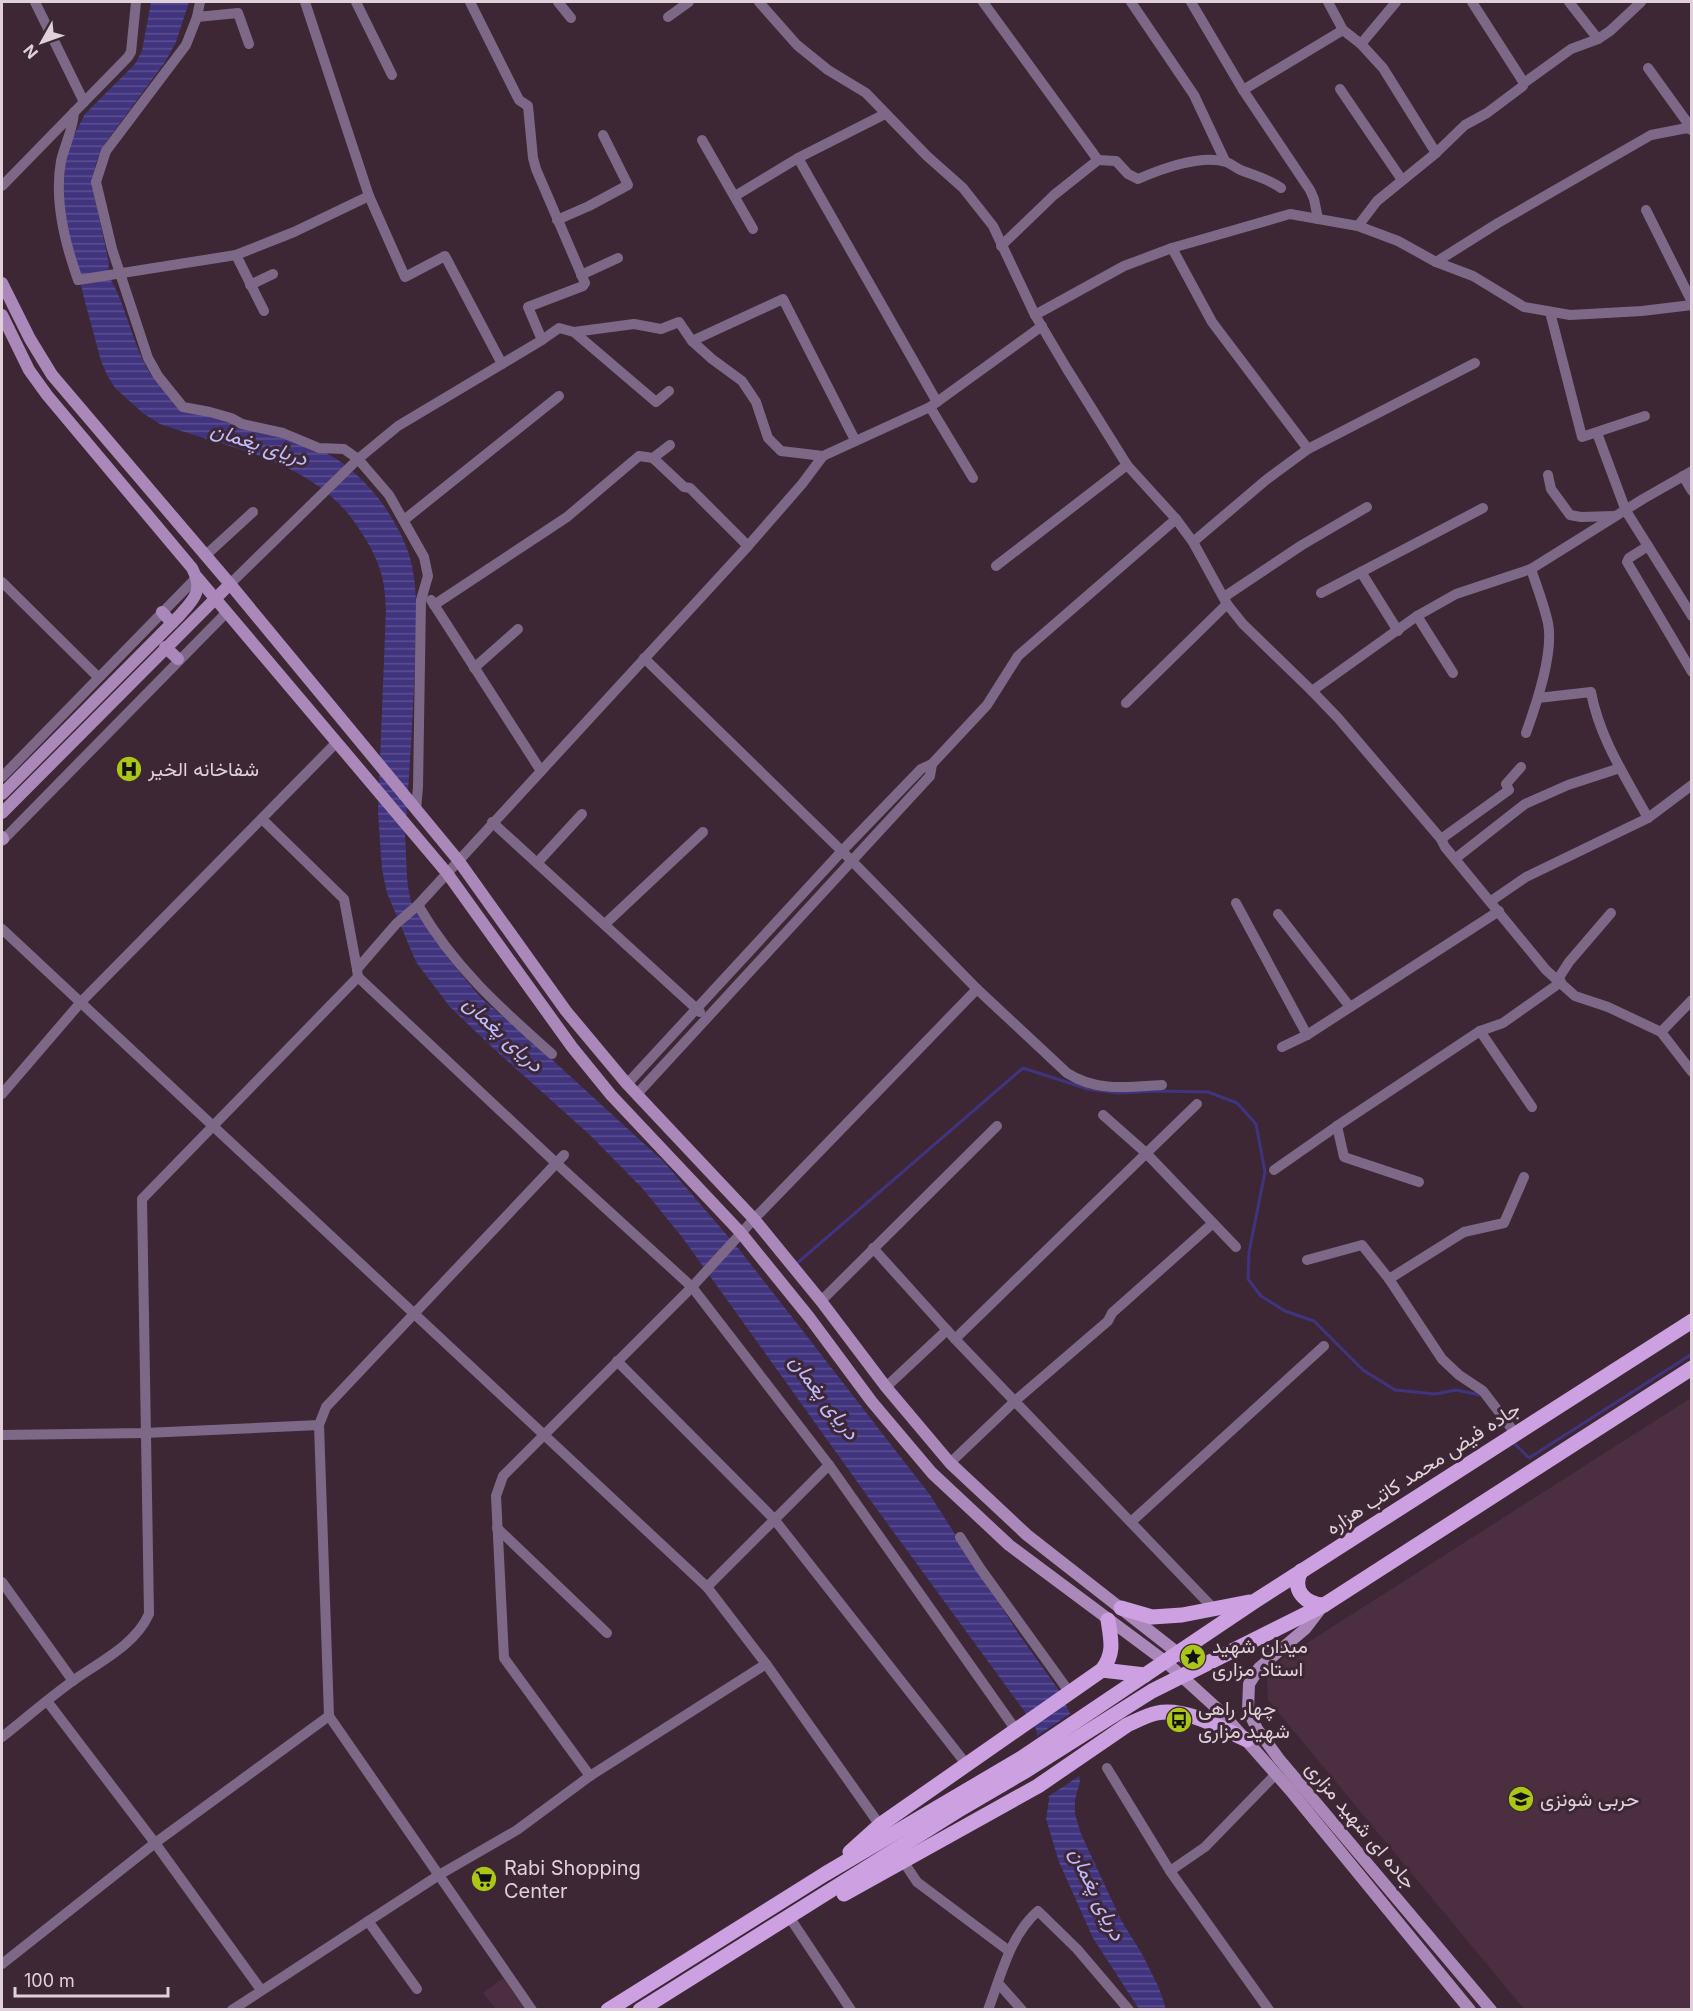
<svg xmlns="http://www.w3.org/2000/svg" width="1693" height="2011" font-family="Inter,Vazirmatn,sans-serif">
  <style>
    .built { fill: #4b2f40 }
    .water { fill: url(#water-rules) }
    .pier { fill: #3d2735 }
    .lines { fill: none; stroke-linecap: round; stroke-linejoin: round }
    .stream { stroke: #41347e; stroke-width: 3 }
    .minor { stroke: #7e6888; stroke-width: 10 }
    .secondary { stroke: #aa88ba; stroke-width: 12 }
    .primary { stroke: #cca0e1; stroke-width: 15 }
    .labels { text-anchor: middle; stroke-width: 6; stroke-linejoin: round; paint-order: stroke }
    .poi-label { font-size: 20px; fill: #dfd0d9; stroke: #3d2735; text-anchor: start }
    .street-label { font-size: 20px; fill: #dfd0d9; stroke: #3d2735 }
    .water-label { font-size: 21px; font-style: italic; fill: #bfbbfb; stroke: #3d2735 }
  </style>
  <defs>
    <pattern id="water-rules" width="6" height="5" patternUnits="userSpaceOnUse" patternTransform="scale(1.5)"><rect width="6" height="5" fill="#41347e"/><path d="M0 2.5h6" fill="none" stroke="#5c5090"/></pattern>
  </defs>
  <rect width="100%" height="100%" fill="#3d2735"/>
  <g class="built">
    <path d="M 1691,1398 L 1691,2009 L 1524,2009 L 1268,1700 L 1267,1677 L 1282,1659 Z"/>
    <path d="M 503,1978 L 526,2009 L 496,2009 L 483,1993 Z"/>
  </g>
  <path class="water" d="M 151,2 L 189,2 L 176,42 L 165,62 L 106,142 L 96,163 L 92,182 L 109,264 L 108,271 L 111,280 C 132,317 135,370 173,399 C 181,406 204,410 215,413 C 253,425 291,436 326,453 C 361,471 391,509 405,544 C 420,577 416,625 415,661 C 413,719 409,778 405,837 C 407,859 405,886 413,907 L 456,968 L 482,999 L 524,1034 L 664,1162 L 738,1248 L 792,1317 L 930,1495 L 1020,1636 L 1058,1689 L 1070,1713 L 1080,1781 L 1075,1800 L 1075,1814 L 1081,1834 L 1121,1920 L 1142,1954 L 1159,1988 L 1166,2009 L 1139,2009 L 1093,1938 L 1059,1862 L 1046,1819 L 1049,1800 L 1036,1729 L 1025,1712 L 871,1501 L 682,1237 L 643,1189 L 590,1135 L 493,1048 L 450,1007 L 416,962 L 387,893 L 382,869 L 378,813 L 386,608 C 385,599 385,590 383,581 C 380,565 372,549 363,535 C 320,461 234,450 160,424 L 144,414 L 115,388 L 107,375 L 101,361 L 84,298 L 63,205 L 65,162 L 72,139 L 85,114 L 135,64 L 142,51 Z"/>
  <path class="pier" d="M 1073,1712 L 1082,1774 L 1046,1798 L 1034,1738 Z"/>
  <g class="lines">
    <g class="stream">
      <path d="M 795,1265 L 1023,1068 L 1088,1089 L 1117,1093 L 1158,1091 L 1208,1092 L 1237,1103 L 1256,1124 L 1265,1172 L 1249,1252 L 1248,1279 L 1261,1296 L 1285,1311 L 1314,1321 L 1363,1370 L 1395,1390 L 1435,1394 L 1456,1390 L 1480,1395"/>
      <path d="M 1514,1443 L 1529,1458 L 1692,1354"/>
    </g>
    <g class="minor">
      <path d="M 35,2 L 84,102"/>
      <path d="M 200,2 L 197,17 L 186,45 L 106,151 L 96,182 L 112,249 L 148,358 L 158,376 L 183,407 L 210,412 L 231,418 L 242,424 L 283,433 L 319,448 L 344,449 L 358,459 L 389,495 L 424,557 L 428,576 L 421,600 L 418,787 L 416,810"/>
      <path d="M 305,2 L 369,196 L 405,277 L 445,256 L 502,364"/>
      <path d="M 356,2 L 392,75"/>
      <path d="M 470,2 L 519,100 L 528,106 L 533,158 L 536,169 L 585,283 L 583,286 L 528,307 L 542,340"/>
      <path d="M 558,2 L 571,18"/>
      <path d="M 759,2 L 797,45 L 828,70 L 866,93 L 927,156 L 963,188 L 993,226 L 1035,315 L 1067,369 L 1127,465 L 1176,519 L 1193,542 L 1227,604 L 1243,624 L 1312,691 L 1338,718 L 1441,839 L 1445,847 L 1546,970 L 1575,996 L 1608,1007 L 1661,1032 L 1692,1072"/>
      <path d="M 983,2 L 1098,160"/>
      <path d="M 1131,2 L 1194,95 L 1225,161"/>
      <path d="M 1191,2 L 1243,90 L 1310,190 L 1314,199 L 1318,219"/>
      <path d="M 1328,2 L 1343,30 L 1361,44 L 1383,68 L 1436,153"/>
      <path d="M 1472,2 L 1524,83"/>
      <path d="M 1569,2 L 1598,39"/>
      <path d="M 197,17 L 238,13 L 249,44"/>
      <path d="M 668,17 L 689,2"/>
      <path d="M 1361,44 L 1396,2"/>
      <path d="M 1648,68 L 1692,129"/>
      <path d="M 1340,89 L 1402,180"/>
      <path d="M 1243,90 L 1343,30"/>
      <path d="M 74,112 C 73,130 65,144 61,161 C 54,201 65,243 78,280 L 236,255 L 294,232 L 369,196"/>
      <path d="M 702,140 L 753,229"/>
      <path d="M 798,158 L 937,402"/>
      <path d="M 2,186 L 128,57 L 131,52 L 136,2"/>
      <path d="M 735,196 L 798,158 L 885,114"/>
      <path d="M 1646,210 L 1692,302"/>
      <path d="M 557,220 L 589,206 L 628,185 L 603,135"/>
      <path d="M 1358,226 L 1377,201 L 1436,153 L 1465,125 L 1487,113 L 1523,86 L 1524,83 L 1571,49 L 1598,39 L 1610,31 L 1641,2"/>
      <path d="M 1001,246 L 1054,195 L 1098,160 L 1116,161 L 1128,174 L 1138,179 C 1161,169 1202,154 1226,162 C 1232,164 1237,169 1243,171 C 1259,177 1266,178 1281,188"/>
      <path d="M 1172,248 L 1212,322 L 1308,449"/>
      <path d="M 236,255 L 264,311"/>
      <path d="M 1436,262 L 1498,223 L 1651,135 L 1687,128 L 1692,130"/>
      <path d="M 581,275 L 618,258"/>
      <path d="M 250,285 L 273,274"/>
      <path d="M 1550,312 L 1582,437 L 1645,416"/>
      <path d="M 1035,315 L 1124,266 L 1172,248 L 1290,214 L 1358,226 L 1398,241 L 1436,262 L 1473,276 L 1524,307 L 1570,315 L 1642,311 L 1692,305"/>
      <path d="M 574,332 L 656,402 L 669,391"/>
      <path d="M 692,341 L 783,299 L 855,440"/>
      <path d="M 930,407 L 973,478"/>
      <path d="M 1597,433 L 1626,511 L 1692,616"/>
      <path d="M 653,458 L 684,487 L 690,488 L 748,546"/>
      <path d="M 1548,475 L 1551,489 L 1570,515 L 1581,517 L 1614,516"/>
      <path d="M 1683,476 L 1692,491"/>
      <path d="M 404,520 L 559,396"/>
      <path d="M 1193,542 L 1266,480 L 1308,449 L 1475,363"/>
      <path d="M 1648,546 L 1629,558 L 1627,562 L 1692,672"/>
      <path d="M 206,555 L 253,512"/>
      <path d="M 996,566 L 1127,465"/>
      <path d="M 1361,572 L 1398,631"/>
      <path d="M 2,582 L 98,677"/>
      <path d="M 230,584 L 358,459 L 398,426 L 542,340 L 559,328 L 574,332 L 634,324 L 661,329 L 679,322 L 692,341 L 712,359 L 742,381 L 756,402 L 768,438 L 781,451 L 823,456"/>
      <path d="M 1321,593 L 1483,508"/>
      <path d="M 1224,597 L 1302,545 L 1367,507"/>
      <path d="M 431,600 L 541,771"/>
      <path d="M 434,605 L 567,517 L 639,456 L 653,458 L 670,445"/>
      <path d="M 1417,616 L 1453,673"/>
      <path d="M 644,658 L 851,860 L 977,989 L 1067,1073 C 1096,1092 1128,1087 1162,1085"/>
      <path d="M 474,668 L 518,629"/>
      <path d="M 1312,691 L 1417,616 L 1456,594 L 1531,569 L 1643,499 L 1692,471"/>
      <path d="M 1538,698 L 1591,692 C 1599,737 1626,778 1648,818"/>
      <path d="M 1126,703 L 1227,604"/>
      <path d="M 1526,733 C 1536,705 1554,653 1548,623 C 1544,605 1537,587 1531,569"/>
      <path d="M 2,777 L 197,577"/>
      <path d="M 262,819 L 344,899 L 357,969"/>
      <path d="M 492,822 L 700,1012"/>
      <path d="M 1441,839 L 1509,790 L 1506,784 L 1521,767"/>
      <path d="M 2,841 L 227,612"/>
      <path d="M 1456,858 L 1525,804 L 1568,785 L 1620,768"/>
      <path d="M 537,863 L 582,814"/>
      <path d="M 1491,901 L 1526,877 L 1648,818 L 1692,785"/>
      <path d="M 1236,903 L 1307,1035"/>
      <path d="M 418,905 C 453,966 500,1008 552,1054"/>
      <path d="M 1278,914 L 1350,1007"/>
      <path d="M 605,924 L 703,832"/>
      <path d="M 2,929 L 707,1587 L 766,1664 L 884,1831"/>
      <path d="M 358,977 L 556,1163 L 692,1287 L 829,1465 L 1016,1730"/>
      <path d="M 1558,979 L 1569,962 L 1611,913"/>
      <path d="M 1480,1031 L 1532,1107"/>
      <path d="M 1661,1032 L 1692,1000"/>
      <path d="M 1282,1047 L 1307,1035 L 1499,911"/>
      <path d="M 627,1084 L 842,851 L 921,769 L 932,764 L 987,705 L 1018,656 L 1176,519"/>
      <path d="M 2,1094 L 81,1002 L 337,742"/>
      <path d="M 637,1094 L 930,776 L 932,764"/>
      <path d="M 1103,1115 L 1146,1153 L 1236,1247"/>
      <path d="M 1337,1126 L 1344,1157 L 1419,1182"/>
      <path d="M 1274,1170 L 1337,1126 L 1480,1031 L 1503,1023 L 1561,982"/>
      <path d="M 873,1248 L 955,1339 L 1214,1609"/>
      <path d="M 1307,1260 L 1362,1245 L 1389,1279 L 1442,1359 L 1459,1375 L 1483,1391 L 1515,1433"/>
      <path d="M 1389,1279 L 1464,1232 L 1504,1223 L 1524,1177"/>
      <path d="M 821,1301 L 997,1126"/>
      <path d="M 955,1339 L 1197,1104"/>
      <path d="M 617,1361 L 774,1519 L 967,1765"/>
      <path d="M 886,1387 L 947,1330"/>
      <path d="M 2,1435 L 145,1433 L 319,1425"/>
      <path d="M 950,1463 L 1015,1401 L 1108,1321 L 1112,1313 L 1213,1223"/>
      <path d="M 1131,1522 L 1324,1346"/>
      <path d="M 497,1528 L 607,1633"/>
      <path d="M 960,1537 L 980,1568 L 1070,1693"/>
      <path d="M 2,1582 L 73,1681"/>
      <path d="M 707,1587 L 829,1465"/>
      <path d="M 47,1701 L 155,1843 L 261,1990"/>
      <path d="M 2,1737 C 26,1718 49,1698 74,1680 C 101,1661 135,1645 149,1614 L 142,1199 L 358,977 L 357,969 L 396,924 L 418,905 L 748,546 L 802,484 L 823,456 L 930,407 L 1042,326"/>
      <path d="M 1107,1768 L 1170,1871 L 1269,2010"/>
      <path d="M 590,1776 L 504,1658 L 496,1496 L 503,1476 L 692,1287 L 754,1219 L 977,989"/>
      <path d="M 903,1861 L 917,1882 L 1009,1951"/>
      <path d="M 1170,1871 L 1205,1847 L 1276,1774"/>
      <path d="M 790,1918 L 851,2010"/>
      <path d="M 368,1921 L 417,1989"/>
      <path d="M 2,1964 L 155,1843 L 329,1716"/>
      <path d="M 998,1983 L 1022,2010"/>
      <path d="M 232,2010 L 439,1875 L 517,1830 L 590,1776 L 766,1664"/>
      <path d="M 532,2010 L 329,1716 L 319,1425 L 326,1407 L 564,1155"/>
      <path d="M 988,2010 C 1001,1976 1010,1935 1038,1911 L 1077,1949 L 1129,2010"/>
    </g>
    <g class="secondary">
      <path d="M 2,283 L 30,339 L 52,375 L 230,584 L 458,860 L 566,1011 L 627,1084 L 754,1219 L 821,1301 L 886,1387 L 950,1463 L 1027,1535 L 1197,1668"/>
      <path d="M 2,315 L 29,370 L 47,395 L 192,568 C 204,591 194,599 179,616 L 2,794"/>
      <path d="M 197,577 L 447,873 L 572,1047 L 611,1095 L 741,1233 L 809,1317 L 872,1402 L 932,1473 L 1009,1545 L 1166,1662 L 1222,1713 L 1290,1790 L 1470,2010"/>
      <path d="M 162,612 L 172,623"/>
      <path d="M 165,647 L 178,659"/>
      <path d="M 2,813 L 230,584"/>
      <path d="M 2,837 L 3,839"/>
      <path d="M 1321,1608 L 1305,1629 L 1259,1668 L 1249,1684 L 1248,1710 L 1257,1729 L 1279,1759 L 1491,2010"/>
    </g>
    <g class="primary">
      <path d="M 1301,1571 C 1291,1590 1305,1604 1324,1605"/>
      <path d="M 1121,1608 L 1152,1617 L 1182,1615 L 1249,1602"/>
      <path d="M 1102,1670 L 1145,1675"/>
      <path d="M 850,1852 L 880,1825 L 1102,1670 C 1115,1653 1111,1640 1108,1620"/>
      <path d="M 844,1894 L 1038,1786 L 1127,1725 C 1136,1721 1147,1715 1157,1713 C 1185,1707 1223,1729 1247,1740"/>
      <path d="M 608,2010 L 825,1874 L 1020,1759 L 1255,1601 L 1692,1321"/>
      <path d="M 640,2010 L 962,1808 L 1027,1770 L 1152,1691 L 1324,1605 L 1692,1368"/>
    </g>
  </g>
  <defs>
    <g id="hospital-disc" transform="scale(1.35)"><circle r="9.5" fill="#abc616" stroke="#3d2735"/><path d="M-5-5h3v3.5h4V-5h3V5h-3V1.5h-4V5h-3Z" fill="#111"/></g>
    <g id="sight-disc" transform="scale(1.35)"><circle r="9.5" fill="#abc616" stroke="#3d2735"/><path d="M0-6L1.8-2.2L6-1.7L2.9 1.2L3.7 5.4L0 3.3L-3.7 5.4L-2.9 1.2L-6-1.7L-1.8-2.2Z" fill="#111"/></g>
    <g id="bus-disc" transform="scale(1.35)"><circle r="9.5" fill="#abc616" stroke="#3d2735"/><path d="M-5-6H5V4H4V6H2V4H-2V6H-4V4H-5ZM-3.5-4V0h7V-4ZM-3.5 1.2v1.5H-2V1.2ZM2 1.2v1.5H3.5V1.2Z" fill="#111"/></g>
    <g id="university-disc" transform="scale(1.35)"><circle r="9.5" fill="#abc616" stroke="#3d2735"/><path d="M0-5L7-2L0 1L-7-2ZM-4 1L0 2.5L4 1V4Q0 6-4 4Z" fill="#111"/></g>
    <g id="supermarket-disc" transform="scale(1.35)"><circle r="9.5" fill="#abc616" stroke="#3d2735"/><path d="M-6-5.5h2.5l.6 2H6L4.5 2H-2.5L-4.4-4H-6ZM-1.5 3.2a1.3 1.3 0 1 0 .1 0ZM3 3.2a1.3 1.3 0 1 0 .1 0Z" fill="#111"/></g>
  </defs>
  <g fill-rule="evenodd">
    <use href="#hospital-disc" x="129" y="769"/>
    <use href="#sight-disc" x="1193" y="1657"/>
    <use href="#bus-disc" x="1179" y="1720"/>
    <use href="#university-disc" x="1521" y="1799"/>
    <use href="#supermarket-disc" x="484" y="1879"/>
  </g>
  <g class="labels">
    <g class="poi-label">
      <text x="148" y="776">شفاخانه الخیر</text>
      <text x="1212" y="1653">میدان شهید<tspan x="1212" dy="23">استاد مزاری</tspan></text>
      <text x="1198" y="1715">چهار راهی<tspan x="1198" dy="23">شهید مزاری</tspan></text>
      <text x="1540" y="1806">حربی شونزی</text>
      <text x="504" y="1875">Rabi Shopping<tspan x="504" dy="23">Center</tspan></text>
    </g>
    <g class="street-label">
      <text transform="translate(1423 1468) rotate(-33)" y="7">جاده فیض محمد کاتب هزاره</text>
      <text transform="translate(1361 1825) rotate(50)" y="7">جاده ای شهید مزاری</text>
    </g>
    <g class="water-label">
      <text transform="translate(259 444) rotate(18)" y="7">دریای پغمان</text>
      <text transform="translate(503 1034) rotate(43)" y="7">دریای پغمان</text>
      <text transform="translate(824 1397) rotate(53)" y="7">دریای پغمان</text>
      <text transform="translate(1097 1894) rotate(64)" y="7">دریای پغمان</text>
    </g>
  </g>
  <rect width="1693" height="2011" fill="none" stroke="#dfd0d9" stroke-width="6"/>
  <g transform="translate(42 42) rotate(230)" stroke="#3d2735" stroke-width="4.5" paint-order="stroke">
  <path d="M0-4.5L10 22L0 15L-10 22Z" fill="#dfd0d9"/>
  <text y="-9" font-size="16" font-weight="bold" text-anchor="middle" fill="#dfd0d9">N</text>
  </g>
  <path d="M15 1987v9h153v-9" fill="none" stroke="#dfd0d9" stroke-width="3"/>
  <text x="24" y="1987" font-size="18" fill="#dfd0d9" stroke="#3d2735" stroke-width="4.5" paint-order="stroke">100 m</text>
</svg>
